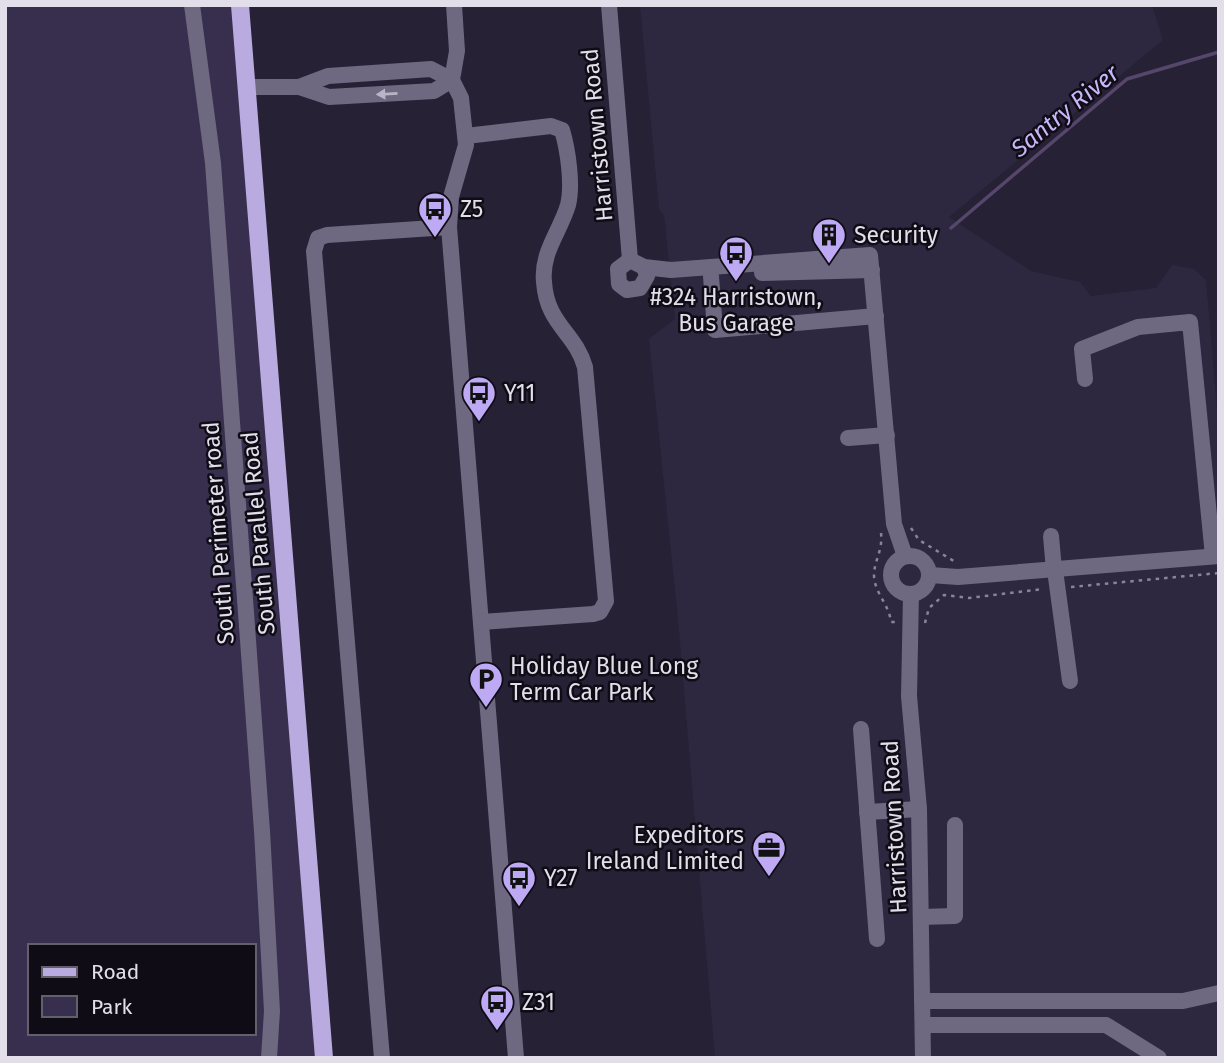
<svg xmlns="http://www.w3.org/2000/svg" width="1224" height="1063" font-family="'Fira Sans',sans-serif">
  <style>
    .built { fill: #2e2740 }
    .green { fill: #382f4f; fill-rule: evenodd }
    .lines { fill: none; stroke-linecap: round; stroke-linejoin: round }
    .stream { stroke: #56466c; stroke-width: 3.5 }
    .path { stroke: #898594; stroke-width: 2.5; stroke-dasharray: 3.5 5; stroke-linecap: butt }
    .minor { stroke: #6e6881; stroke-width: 16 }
    .major { stroke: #b9abdf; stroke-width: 18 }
    .oneway { fill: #b9b5c6 }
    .labels { text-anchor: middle; stroke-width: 5; stroke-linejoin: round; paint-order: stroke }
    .street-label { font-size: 23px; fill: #e2dfeb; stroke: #0f0c15 }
    .poi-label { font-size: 23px; fill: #e2dfeb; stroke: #0f0c15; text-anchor: start }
    .water-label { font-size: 24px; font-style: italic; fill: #c8b6f9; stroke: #0f0c15 }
  </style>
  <rect width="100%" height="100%" fill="#262134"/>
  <path class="built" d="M 640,5 L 1152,5 L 1163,40 L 949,217 L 1031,271 L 1080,282 L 1091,296 L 1156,288 L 1172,265 L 1194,269 L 1206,280 L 1219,434 L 1219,1058 L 715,1058 L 678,619 L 649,339 L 675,319 L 664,215 L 659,209 Z"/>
  <path class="green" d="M 5,5 L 235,5 L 316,1058 L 5,1058 ZM 30,946 L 254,946 L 254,1033 L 30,1033 Z"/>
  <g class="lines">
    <path class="stream" d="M 951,228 L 1127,79 L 1219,52"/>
    <g class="path">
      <path d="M 911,528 L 919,540 L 957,563"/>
      <path d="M 881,533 C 883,551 874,560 874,576 C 875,594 889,604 891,622 L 897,622"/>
      <path d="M 1071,587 L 1219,573"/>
      <path d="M 925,623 L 929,608 L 944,595 L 969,598 L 1043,589"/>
    </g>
    <g class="minor">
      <path d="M 192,5 L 213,163 L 262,831 L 272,1011 L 269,1058"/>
      <path d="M 454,5 L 457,51 L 452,80 L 461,98 L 466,145 L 451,197 L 449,227 L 516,1058"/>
      <path d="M 609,5 L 630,260"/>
      <path d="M 246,87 L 299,87 L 328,76 L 431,69 L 452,80"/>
      <path d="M 299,87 L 329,97 L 434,91 L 452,80"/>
      <path d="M 466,136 L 551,126 L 562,130 C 568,150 573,185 568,205 C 560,232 541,252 544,282 C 547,325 575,332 585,367 L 606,601 L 600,612 L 593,614 L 481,622"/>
      <path d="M 644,267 L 647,276 L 640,288 L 627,290 L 619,284 L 618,269 L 630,260 L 644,267 L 671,270 L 870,255 L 894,524 L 905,556"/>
      <path d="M 762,273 L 872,270"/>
      <path d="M 711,276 L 715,330 L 876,316"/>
      <path d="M 1085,379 L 1082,349 L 1138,327 L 1190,322 L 1213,556"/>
      <path d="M 848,438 L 887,435"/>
      <path d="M 1051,536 L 1054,570"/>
      <circle cx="910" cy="575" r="19"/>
      <path d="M 1055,570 L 1070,681"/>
      <path d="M 930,575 L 958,577 L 1219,556"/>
      <path d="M 911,594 L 909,696 L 919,809 L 923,1058"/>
      <path d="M 861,729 L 877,939"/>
      <path d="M 867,812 L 919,809"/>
      <path d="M 921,917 L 955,916 L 955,825"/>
      <path d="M 922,1001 L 1183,1001 L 1219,993"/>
      <path d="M 923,1025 L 1106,1025 L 1159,1058"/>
      <path d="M 382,1058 L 314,251 L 318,238 L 327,235 L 449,227"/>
    </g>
    <path class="major" d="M 240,5 L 324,1058"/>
  </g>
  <defs><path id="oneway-solid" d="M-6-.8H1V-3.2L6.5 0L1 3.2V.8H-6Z" transform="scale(1.75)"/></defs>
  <use class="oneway" href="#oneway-solid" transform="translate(387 94) rotate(177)"/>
  <defs>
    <g id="bus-pin" transform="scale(1.75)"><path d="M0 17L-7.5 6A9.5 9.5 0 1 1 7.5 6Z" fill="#bea9f4" stroke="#0f0c15"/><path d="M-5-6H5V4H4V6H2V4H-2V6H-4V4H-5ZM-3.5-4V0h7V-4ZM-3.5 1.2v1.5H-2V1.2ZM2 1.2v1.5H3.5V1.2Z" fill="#111"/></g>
    <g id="building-pin" transform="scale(1.75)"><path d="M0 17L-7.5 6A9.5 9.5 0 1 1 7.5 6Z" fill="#bea9f4" stroke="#0f0c15"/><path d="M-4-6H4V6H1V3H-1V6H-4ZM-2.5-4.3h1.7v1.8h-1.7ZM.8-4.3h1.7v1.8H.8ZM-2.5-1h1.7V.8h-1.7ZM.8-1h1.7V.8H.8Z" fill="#111"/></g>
    <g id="parking-pin" transform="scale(1.75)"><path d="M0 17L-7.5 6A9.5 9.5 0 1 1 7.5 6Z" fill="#bea9f4" stroke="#0f0c15"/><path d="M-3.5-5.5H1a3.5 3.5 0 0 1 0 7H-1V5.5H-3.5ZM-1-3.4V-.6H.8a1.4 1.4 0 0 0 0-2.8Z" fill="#111"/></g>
    <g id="office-pin" transform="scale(1.75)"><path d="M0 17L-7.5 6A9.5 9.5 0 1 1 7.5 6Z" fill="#bea9f4" stroke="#0f0c15"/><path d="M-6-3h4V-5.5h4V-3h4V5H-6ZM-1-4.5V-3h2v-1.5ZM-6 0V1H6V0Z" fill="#111"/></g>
  </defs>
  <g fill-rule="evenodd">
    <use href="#bus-pin" x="435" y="209"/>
    <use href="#building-pin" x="829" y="235"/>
    <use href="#bus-pin" x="736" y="253"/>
    <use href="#bus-pin" x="479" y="393"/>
    <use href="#parking-pin" x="486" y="679"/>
    <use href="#office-pin" x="769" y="848"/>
    <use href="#bus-pin" x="519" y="878"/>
    <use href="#bus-pin" x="497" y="1002"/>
  </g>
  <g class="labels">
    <g class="street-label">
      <text transform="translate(597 135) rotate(-95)" y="8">Harristown Road</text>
      <text transform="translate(218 533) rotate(-94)" y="8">South Perimeter road</text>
      <text transform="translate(258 533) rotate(-95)" y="8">South Parallel Road</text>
      <text transform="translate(894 827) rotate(-93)" y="8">Harristown Road</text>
    </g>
    <g class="poi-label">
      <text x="460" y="217">Z5</text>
      <text x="854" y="243">Security</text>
      <text x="736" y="305" text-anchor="middle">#324 Harristown,<tspan x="736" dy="26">Bus Garage</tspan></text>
      <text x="504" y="401">Y11</text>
      <text x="510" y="674">Holiday Blue Long<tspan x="510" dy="26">Term Car Park</tspan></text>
      <text x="744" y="843" text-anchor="end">Expeditors<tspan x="744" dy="26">Ireland Limited</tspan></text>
      <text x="544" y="886">Y27</text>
      <text x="522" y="1010">Z31</text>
    </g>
    <g class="water-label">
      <text transform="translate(1065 111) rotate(-39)" y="8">Santry River</text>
    </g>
  </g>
  <rect width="1224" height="1063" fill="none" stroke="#e2dfeb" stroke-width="14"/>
  <rect x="28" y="944" width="228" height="91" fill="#0f0c15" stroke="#63606b" stroke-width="2"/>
  <rect x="42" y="967" width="35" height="10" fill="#b9abdf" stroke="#63606b" stroke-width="2"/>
  <text x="91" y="979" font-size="21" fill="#e2dfeb">Road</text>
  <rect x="42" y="996" width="35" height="21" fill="#382f4f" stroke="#63606b" stroke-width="2"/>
  <text x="91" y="1014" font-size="21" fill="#e2dfeb">Park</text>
</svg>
